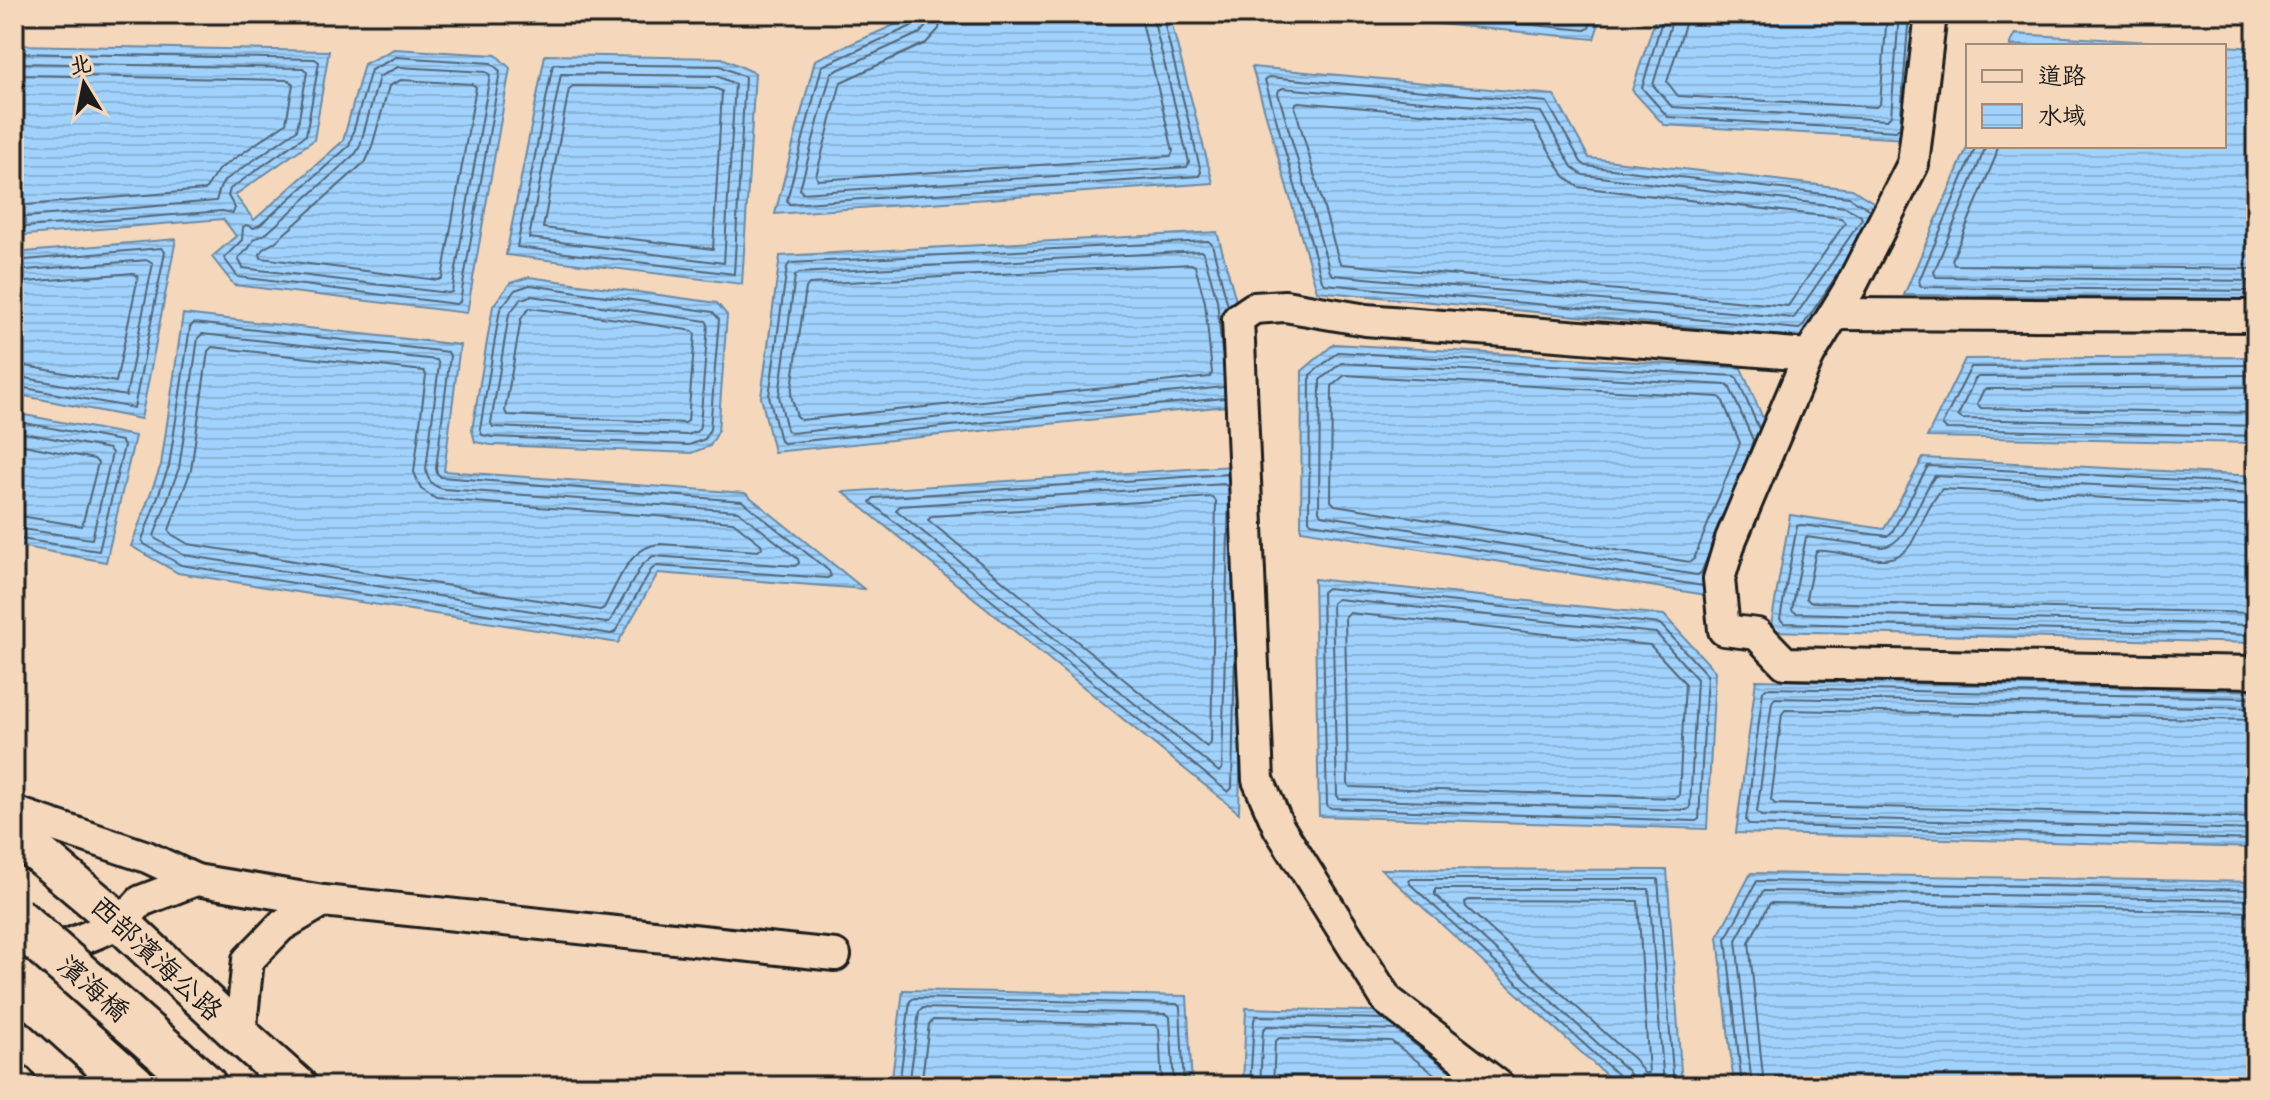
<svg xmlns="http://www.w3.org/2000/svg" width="2270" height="1100" font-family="Mali,'LXGW WenKai TC',sans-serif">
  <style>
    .water { fill: url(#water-rules); stroke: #6b89a3; stroke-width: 2 }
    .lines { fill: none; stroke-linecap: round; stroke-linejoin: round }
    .shore { stroke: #516576; stroke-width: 2 }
    .minor-casing { stroke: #1c1c1c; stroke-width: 36 }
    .major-casing { stroke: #1c1c1c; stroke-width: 44 }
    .highway-casing { stroke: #1c1c1c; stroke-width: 50 }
    .minor { stroke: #f5d8bb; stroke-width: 30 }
    .major { stroke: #f5d8bb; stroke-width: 38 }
    .highway { stroke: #f5d8bb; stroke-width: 44 }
    .highway-bridge-casing { stroke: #1c1c1c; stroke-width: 50; stroke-linecap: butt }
    .highway-bridge { stroke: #f5d8bb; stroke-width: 44 }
    .labels { text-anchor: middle; stroke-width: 7; stroke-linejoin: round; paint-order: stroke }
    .street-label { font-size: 28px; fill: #1c1c1c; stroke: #f5d8bb }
  </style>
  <defs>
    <pattern id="water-rules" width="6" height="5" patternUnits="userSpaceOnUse" patternTransform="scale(2)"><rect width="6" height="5" fill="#a0d2fd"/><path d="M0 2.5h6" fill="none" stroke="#89b4d8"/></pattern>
  </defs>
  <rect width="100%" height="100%" fill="#f5d8bb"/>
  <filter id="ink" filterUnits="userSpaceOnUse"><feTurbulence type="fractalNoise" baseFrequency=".0125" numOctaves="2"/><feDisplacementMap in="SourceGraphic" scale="16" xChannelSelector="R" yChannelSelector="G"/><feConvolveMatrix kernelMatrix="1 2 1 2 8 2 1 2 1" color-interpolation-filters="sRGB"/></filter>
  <g filter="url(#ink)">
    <g class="water">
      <path d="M 919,14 L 1169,14 L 1213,183 L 775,214 L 815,60 Z"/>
      <path d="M 1334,14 L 1602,14 L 1594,39 Z"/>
      <path d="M 1657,14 L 1917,14 L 1907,139 L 1664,125 L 1632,90 Z"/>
      <path d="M 2015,34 L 2221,46 L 2010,46 Z"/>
      <path d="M 14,45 L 329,51 L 314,140 L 235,195 L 254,220 L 343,141 L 364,64 L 394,49 L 496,55 L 510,68 L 467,313 L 234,285 L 212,257 L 236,236 L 223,219 L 14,236 Z"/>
      <path d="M 2224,46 L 2256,48 L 2256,299 L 1904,295 L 1968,145 L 2224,146 Z"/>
      <path d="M 545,55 L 722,58 L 755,73 L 742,284 L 506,255 Z"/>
      <path d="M 1252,67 L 1554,95 L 1589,158 L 1852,189 L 1889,212 L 1805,338 L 1317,291 Z"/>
      <path d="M 1217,232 L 1235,297 L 1246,404 L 774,452 L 761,397 L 780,256 Z"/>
      <path d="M 176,239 L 141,419 L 14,394 L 14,253 Z"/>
      <path d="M 529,277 L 717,303 L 727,315 L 718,432 L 710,446 L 691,453 L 491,445 L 475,442 L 472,430 L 493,306 L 510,283 Z"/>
      <path d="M 183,314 L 460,345 L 444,471 L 745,493 L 864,589 L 658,573 L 618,643 L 178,573 L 131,546 L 161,465 Z"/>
      <path d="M 1334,344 L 1741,368 L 1773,441 L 1712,596 L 1301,530 L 1302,371 Z"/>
      <path d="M 2256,357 L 2256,443 L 1927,437 L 1965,359 Z"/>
      <path d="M 14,413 L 135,436 L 106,562 L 14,545 Z"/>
      <path d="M 1923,458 L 2256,476 L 2256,643 L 1770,631 L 1790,515 L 1884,529 Z"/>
      <path d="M 1247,465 L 1239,813 L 843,492 Z"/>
      <path d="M 1314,579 L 1664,615 L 1715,671 L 1707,829 L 1319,816 Z"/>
      <path d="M 1756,680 L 2256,691 L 2256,848 L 1736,833 Z"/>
      <path d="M 1381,869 L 1667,870 L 1682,1086 L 1618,1086 Z"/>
      <path d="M 1751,873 L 2256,882 L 2256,1086 L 1734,1086 L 1718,936 Z"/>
      <path d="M 903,990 L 1187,996 L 1192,1086 L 891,1086 Z"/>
      <path d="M 1246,1008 L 1402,1012 L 1500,1086 L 1243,1086 Z"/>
    </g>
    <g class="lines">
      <g class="shore">
        <path d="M 919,14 L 918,20 L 914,25 L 822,66 L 787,200 L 789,204 L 1199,176 L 1201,172 L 1162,14"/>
        <path d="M 929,14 L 928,24 L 920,33 L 831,73 L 800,189 L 802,193 L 1187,167 L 1189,162 L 1152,14"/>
        <path d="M 941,14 L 939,29 L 926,43 L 841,82 L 816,176 L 818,180 L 1171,156 L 1173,151 L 1140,14"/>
        <path d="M 1418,14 L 1585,30 L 1589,28 L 1593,14"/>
        <path d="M 1664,14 L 1642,88 L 1668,117 L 1896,131 L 1900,127 L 1909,14"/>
        <path d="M 1674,14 L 1653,85 L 1672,107 L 1887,120 L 1891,116 L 1899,14"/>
        <path d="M 1686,14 L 1685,24 L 1667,82 L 1678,96 L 1876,107 L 1880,104 L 1887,14"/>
        <path d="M 14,53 L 315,59 L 319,62 L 306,135 L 230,189 L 228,196 L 235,208 L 233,213 L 222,211 L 14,228"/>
        <path d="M 396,57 L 491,63 L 500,71 L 460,302 L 456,304 L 238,277 L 224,258 L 242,240 L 243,227 L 246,225 L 254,228 L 260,225 L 349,146 L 371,70 Z"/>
        <path d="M 14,63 L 303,68 L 307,72 L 297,130 L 224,181 L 220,188 L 216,201 L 14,218"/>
        <path d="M 553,64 L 720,66 L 745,77 L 734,274 L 517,247 Z"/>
        <path d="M 398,67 L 486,72 L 490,75 L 452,292 L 448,293 L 243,268 L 238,258 L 249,248 L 254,239 L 267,233 L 356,153 L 360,146 L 379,77 Z"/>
        <path d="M 561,74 L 717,76 L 735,84 L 724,263 L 529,238 Z"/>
        <path d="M 14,75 L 289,80 L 293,84 L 286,123 L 218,170 L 205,190 L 14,206"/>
        <path d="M 401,80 L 472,84 L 476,87 L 442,278 L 438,280 L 261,258 L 260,254 L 263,249 L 275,242 L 366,161 L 371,150 L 389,86 Z"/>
        <path d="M 573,86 L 714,88 L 722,91 L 713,249 L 543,228 L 569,89 Z"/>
        <path d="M 1283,88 L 1541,112 L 1572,167 L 1583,175 L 1845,207 L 1860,215 L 1862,219 L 1794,318 L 1333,275 L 1330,272 L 1278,93 L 1279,90 Z"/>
        <path d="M 1299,102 L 1533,123 L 1564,176 L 1578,187 L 1841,218 L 1845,223 L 1788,306 L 1342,264 L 1339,261 L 1295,107 L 1296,103 Z"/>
        <path d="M 1976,146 L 1919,281 L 1921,287 L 2256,291"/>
        <path d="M 1986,146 L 1934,272 L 1936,277 L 2256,281"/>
        <path d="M 1998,146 L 1995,158 L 1952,260 L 1954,265 L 2256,269"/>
        <path d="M 14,261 L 161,248 L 165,252 L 134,408 L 14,386"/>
        <path d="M 1191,264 L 1195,266 L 1205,302 L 1212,373 L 1210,377 L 801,420 L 797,417 L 791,395 L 806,288 L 809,284 Z"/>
        <path d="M 14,271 L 148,260 L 153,263 L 126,396 L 14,376"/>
        <path d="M 1839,272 L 1802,327 L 1799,329 L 1325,284 L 1322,281 L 1265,80 L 1269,77 L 1547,102 L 1581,162 L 1586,166 L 1849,197 L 1871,210"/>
        <path d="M 14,283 L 133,273 L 138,277 L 116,382 L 14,364"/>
        <path d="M 530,285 L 713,312 L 719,319 L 710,429 L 705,439 L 689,445 L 492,437 L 482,435 L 480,429 L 500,309 L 515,290 Z"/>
        <path d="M 531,296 L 706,321 L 708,324 L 700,426 L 698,431 L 687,435 L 493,427 L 491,423 L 509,314 L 521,299 Z"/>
        <path d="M 529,308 L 618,319 L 693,331 L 695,334 L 688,421 L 685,423 L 507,415 L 505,411 L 521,319 Z"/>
        <path d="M 194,323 L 448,352 L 450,356 L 436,468 L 437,473 L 441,477 L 742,501 L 829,571 L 831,576 L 827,578 L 656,566 L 651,570 L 615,632 L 611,634 L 181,565 L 144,544 L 142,540 L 169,466 L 190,327 Z"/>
        <path d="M 202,334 L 437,360 L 439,365 L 426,469 C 427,480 433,487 444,489 L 738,511 L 798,559 L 799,563 L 795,566 L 653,556 L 642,565 L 610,621 L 606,623 L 184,555 L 156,539 L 154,536 L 179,468 L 198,338 Z"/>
        <path d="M 212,347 L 424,371 L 426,375 L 414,472 L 421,489 L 436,499 L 733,522 L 761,544 L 762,548 L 758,551 L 660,544 C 629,546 617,584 604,608 L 600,610 L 188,544 L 171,534 L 169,530 L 191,470 L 208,351 Z"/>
        <path d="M 1222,353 L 1217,300 L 1204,254 L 1201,251 L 799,273 L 795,276 L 779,396 L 787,430 L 791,433 L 1224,387"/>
        <path d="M 2256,365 L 1971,367 L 1942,425 L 1946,429 L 2256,436"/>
        <path d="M 1345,375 L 1719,397 L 1722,399 L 1740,443 L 1694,559 L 1690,562 L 1335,505 L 1331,501 L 1332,386 Z"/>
        <path d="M 2256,375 L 1978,377 L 1975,379 L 1958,416 L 1962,419 L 2256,426"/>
        <path d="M 2256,387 L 1986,389 L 1983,391 L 1977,404 L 1981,408 L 2256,413"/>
        <path d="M 1224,398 L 784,443 L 780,441 L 769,396 L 787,267 L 790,263 L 1208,241 L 1212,244 L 1228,306"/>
        <path d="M 14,421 L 121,441 L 124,446 L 99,551 L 14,538"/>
        <path d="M 14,431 L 109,449 L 112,453 L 92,539 L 14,528"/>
        <path d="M 14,443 L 94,459 L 98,463 L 82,526 L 14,515"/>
        <path d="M 1228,474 L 874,498 L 870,502 L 1228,792 L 1232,788 L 1235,644"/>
        <path d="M 2256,484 L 1928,466 L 1892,532 L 1887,536 L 1801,525 L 1797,526 L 1780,619 L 1784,623 L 2256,635"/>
        <path d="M 1228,487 L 1224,484 L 900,506 L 896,510 L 1219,772 L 1222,768 L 1229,493"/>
        <path d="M 2256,494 L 1935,476 C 1919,495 1909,545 1882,547 L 1806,537 L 1792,610 L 1796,613 L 2256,625"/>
        <path d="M 1212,497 L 1216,501 L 1211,743 L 1207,747 L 928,520 L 932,516 Z"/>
        <path d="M 2256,506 L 1942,489 C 1928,504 1922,526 1911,544 C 1891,575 1844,548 1816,551 L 1806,598 L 1810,602 L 2256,613"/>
        <path d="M 1709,554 L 1701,573 L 1697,575 L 1321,515 L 1319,511 L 1320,380 L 1341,363 L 1727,385 L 1730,388 L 1753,440 L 1749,453"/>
        <path d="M 1703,586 L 1311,523 L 1309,520 L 1310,375 L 1338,352 L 1734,376 L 1737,378 L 1759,429"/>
        <path d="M 1327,588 L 1660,624 L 1707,675 L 1699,819 L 1696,821 L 1329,808 L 1327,805 L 1322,592 Z"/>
        <path d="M 1337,599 L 1656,633 L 1697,679 L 1690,808 L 1686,810 L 1339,799 L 1337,795 L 1332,603 Z"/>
        <path d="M 1349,613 L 1650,645 L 1685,683 L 1679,796 L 1675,798 L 1350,787 L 1348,784 L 1345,617 Z"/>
        <path d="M 2256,698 L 1766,688 L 1763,691 L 1746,821 L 1750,825 L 2256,840"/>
        <path d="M 2256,708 L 1775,698 L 1772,702 L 1757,812 L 1761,816 L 2256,830"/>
        <path d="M 2256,720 L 1785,710 L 1782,714 L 1771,800 L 1775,804 L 2256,818"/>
        <path d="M 1469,900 L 1638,901 L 1649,1073 L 1644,1073 L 1635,1060 L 1466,907 L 1465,902 Z"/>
        <path d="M 899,1086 L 910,1001 L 914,998 L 1177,1004 L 1180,1007 L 1184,1086"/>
        <path d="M 909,1086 L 919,1012 L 923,1008 L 1167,1014 L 1170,1017 L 1174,1086"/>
        <path d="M 921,1086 L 929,1024 L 933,1020 L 1156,1025 L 1159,1029 L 1162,1086"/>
        <path d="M 1250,1086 L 1254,1020 L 1256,1016 L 1384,1019"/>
        <path d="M 1260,1086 L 1263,1030 L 1267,1026 L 1396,1030 L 1470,1086"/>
        <path d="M 1273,1086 L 1275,1042 L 1279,1038 L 1391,1041 L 1450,1086"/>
        <path d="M 1623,1086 L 1620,1077 L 1410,884 L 1409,879 L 1658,879 L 1674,1086"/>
        <path d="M 1633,1086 L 1632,1077 L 1627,1070 L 1435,895 L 1435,889 L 1649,889 L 1664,1086"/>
        <path d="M 1742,1086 L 1726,938 L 1757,881 L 2256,890"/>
        <path d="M 1752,1086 L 1736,940 L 1763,891 L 2256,900"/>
        <path d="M 1764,1086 L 1749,942 L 1770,903 L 2256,912"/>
      </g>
      <g class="minor-casing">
        <g id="minor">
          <path d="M 1931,14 L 1913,164 L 1850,288 L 1809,355 L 1731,539 L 1719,579 L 1724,630 L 1757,634 L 1785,663 L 2256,672"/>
          <path d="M 1835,314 L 2256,316"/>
          <path d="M 14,812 L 147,857 L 196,880"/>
          <path d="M 14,967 L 121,923 L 141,901 L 196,880 L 323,901 L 835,955"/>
          <path d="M 240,1035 L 248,960 L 281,926 L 323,901"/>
          <path d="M 1499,1086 L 1387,1000 L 1279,828 L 1258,780 L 1238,319 L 1254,308 L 1285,306 L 1366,320 L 1809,355"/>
        </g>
      </g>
      <g class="major-casing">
        <g id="major">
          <path d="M 14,833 L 121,923 L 240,1035 L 297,1086"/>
          <path d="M 14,1083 L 17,1086"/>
        </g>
      </g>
      <g class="highway-casing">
        <g id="highway">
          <path d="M 14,979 L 133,1086"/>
          <path d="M 173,1058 L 204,1086"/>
        </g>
      </g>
      <use href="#minor" class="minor"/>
      <use href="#major" class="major"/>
      <use href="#highway" class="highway"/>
      <g class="highway-bridge-casing">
        <path id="highway-bridge" d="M 14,918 L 173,1058"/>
      </g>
      <use href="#highway-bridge" class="highway-bridge"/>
    </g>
  </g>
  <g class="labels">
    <g class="street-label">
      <text transform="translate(157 958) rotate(43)" y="10">西部濱海公路</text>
      <text transform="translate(94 988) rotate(41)" y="10">濱海橋</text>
    </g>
  </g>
  <rect width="2270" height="1100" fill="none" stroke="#f5d8bb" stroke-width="48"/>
  <rect x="24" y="24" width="2222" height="1052" fill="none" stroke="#1c1c1c" stroke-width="3" filter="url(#ink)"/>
  <rect x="1966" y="44" width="260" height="104" fill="#f5d8bb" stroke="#9e8d7b" stroke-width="2"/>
  <rect x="1982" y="70" width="40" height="12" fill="#f5d8bb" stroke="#9e8d7b" stroke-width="2"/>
  <text x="2038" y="84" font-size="24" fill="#1c1c1c">道路</text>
  <rect x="1982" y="104" width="40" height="24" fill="url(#water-rules)" stroke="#9e8d7b" stroke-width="2"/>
  <text x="2038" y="124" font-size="24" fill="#1c1c1c">水域</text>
  <g transform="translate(84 84) rotate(350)" stroke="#f5d8bb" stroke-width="6" paint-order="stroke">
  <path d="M0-6L14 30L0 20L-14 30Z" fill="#1c1c1c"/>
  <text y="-12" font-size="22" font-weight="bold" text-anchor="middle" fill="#1c1c1c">北</text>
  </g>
</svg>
